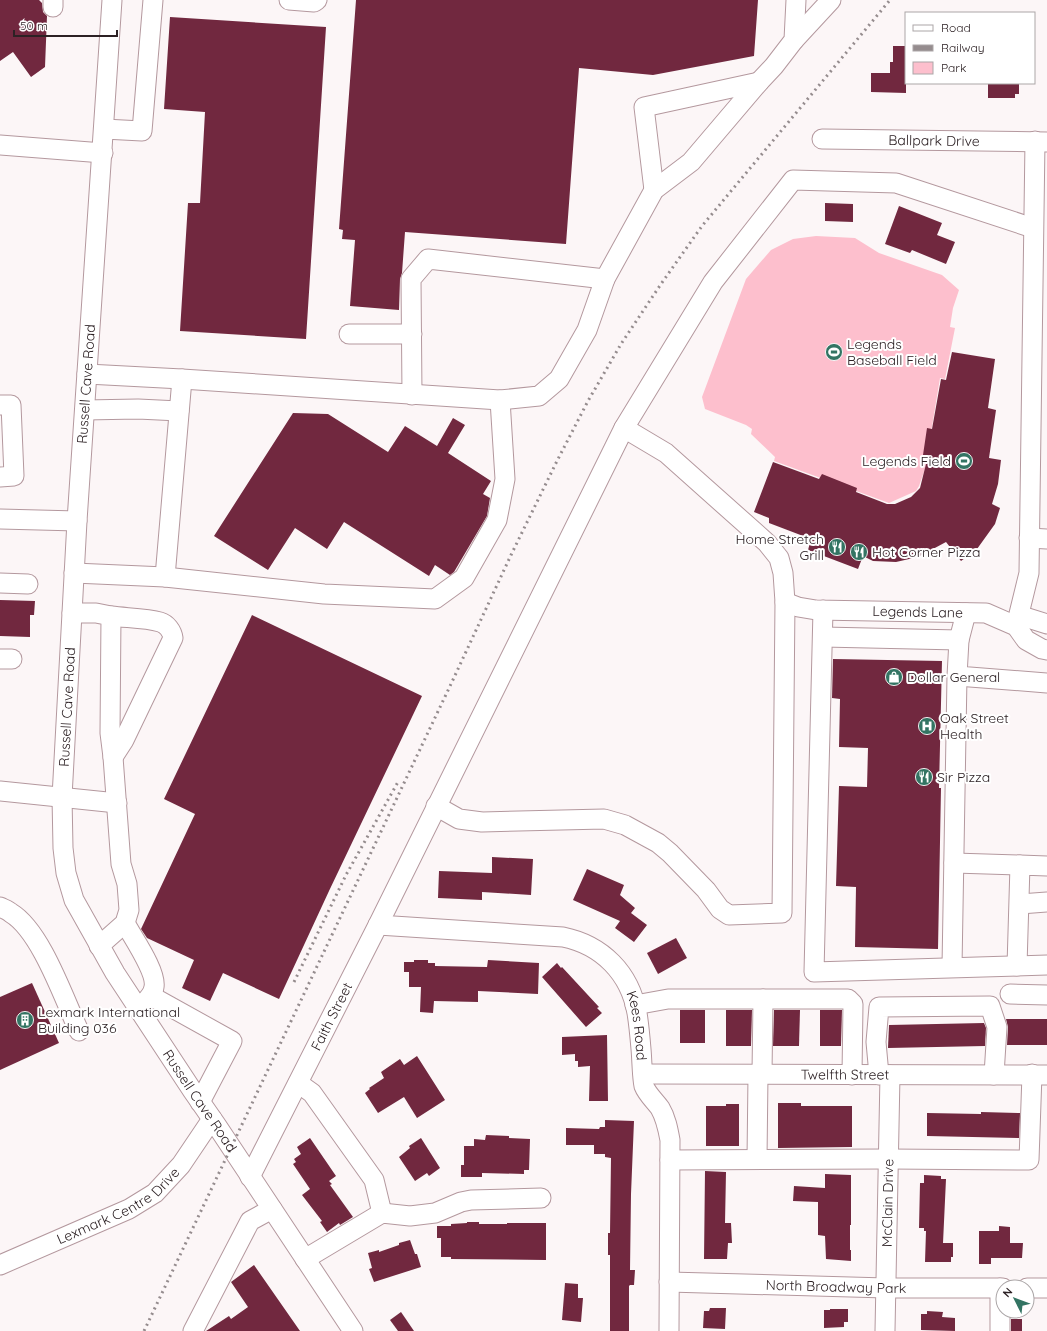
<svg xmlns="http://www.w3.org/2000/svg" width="1047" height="1331" font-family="Quicksand,sans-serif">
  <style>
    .green { fill: #fdbfcd }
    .building { fill: #71283f }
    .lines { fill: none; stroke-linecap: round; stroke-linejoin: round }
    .minor-casing { stroke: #b4989e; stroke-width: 21 }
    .minor { stroke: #fff; stroke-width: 19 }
    .rail { stroke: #958c8e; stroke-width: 3; stroke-dasharray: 2 4; stroke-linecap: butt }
    .labels { text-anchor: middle; stroke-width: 4; stroke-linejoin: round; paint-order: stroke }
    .street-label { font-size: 14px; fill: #2c2124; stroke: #fff }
    .poi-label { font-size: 14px; fill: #2c2124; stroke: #fff; text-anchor: start }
  </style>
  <rect width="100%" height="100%" fill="#fcf6f7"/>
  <path class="green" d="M 816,236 L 855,238 L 879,253 L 942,275 L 959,290 L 953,308 L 950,327 L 955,328 L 945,379 L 940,378 L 925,469 L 919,486 L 916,491 L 889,503 L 774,461 L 775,457 L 751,434 L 752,429 L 746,425 L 705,409 L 702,397 L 746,279 L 771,250 L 793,239 Z"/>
  <g class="building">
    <path d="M 0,0 L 39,0 L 42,3 L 43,12 L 47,16 L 45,67 L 31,77 L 13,52 L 0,61 Z"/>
    <path d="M 356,0 L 758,0 L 754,56 L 653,75 L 579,68 L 566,244 L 405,232 L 402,273 L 400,279 L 399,310 L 350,306 L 355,240 L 342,239 L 343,230 L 339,229 Z"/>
    <path d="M 170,17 L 326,27 L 306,339 L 180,331 L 188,203 L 200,203 L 205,112 L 164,109 Z"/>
    <path d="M 893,46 L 906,46 L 906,93 L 871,92 L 871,73 L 890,73 L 890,62 L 893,62 Z"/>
    <path d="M 988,83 L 1019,83 L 1019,94 L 1015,94 L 1015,98 L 988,98 Z"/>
    <path d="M 825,203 L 853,204 L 853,222 L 825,221 Z"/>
    <path d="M 899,206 L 942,223 L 937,235 L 955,242 L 946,264 L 912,250 L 910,253 L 885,244 Z"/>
    <path d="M 952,352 L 995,359 L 988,408 L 996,410 L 989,458 L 1001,460 L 998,484 L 992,504 L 1000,508 L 995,524 L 977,549 L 961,561 L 946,542 L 918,557 L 896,562 L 873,561 L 863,556 L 858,569 L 808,550 L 811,539 L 769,523 L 769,518 L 754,512 L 773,462 L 819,479 L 822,474 L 857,488 L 856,492 L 887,504 L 895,504 L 911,497 L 920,488 L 928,456 L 923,455 L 927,428 L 932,429 L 941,379 L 946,380 Z"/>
    <path d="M 293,413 L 328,414 L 388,452 L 405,426 L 437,446 L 453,418 L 465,425 L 448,453 L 491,481 L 483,494 L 490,498 L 487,516 L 454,572 L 450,575 L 435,565 L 429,576 L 344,522 L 327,549 L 295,528 L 268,570 L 214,536 Z"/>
    <path d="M 0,600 L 35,601 L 34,615 L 30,615 L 30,637 L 0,636 Z"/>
    <path d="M 252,615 L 422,696 L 329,891 L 279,999 L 223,973 L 210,1001 L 182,988 L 194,960 L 147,938 L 141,929 L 195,814 L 164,799 Z"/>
    <path d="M 833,659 L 942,661 L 939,788 L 941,788 L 938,949 L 855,947 L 856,887 L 836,886 L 839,786 L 867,787 L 868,748 L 839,747 L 840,699 L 832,698 Z"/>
    <path d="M 492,857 L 533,859 L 531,895 L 482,892 L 482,900 L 438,898 L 439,871 L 492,873 Z"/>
    <path d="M 587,869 L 624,885 L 620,895 L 635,908 L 631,913 L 647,925 L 634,942 L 615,928 L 620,921 L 573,900 Z"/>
    <path d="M 676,938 L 687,958 L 658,974 L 647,953 Z"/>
    <path d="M 414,960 L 428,960 L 428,963 L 435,963 L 435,966 L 487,967 L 488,960 L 539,963 L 538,994 L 478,991 L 478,1002 L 434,1001 L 433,1013 L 420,1012 L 421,987 L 409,987 L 409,972 L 404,972 L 404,962 L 414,962 Z"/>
    <path d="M 557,963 L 561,968 L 562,967 L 599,1007 L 597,1008 L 602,1013 L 586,1027 L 542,977 Z"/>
    <path d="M 32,983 L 59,1043 L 0,1070 L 0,997 Z"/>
    <rect x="680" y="1010" width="25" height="33"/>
    <path d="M 726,1010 L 752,1010 L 751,1046 L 726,1046 Z"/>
    <path d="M 774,1010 L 800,1010 L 799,1046 L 773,1046 Z"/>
    <path d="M 820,1010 L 842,1010 L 841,1046 L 820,1046 Z"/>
    <path d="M 1006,1019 L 1047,1019 L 1047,1045 L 1007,1045 L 1008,1027 Z"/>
    <path d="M 984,1023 L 986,1028 L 985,1046 L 888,1048 L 889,1025 Z"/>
    <path d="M 607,1035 L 608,1101 L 589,1101 L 590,1066 L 578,1067 L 578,1061 L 575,1061 L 575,1054 L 562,1055 L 562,1037 Z"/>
    <path d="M 417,1056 L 445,1100 L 417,1118 L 404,1097 L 378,1113 L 365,1093 L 370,1089 L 369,1088 L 384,1078 L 381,1072 L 400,1059 L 404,1065 Z"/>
    <path d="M 778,1103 L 801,1103 L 801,1106 L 852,1106 L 852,1147 L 778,1148 Z"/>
    <path d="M 726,1104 L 739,1104 L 739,1146 L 706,1146 L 706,1106 L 726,1106 Z"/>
    <path d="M 981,1112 L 1020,1113 L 1019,1138 L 927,1136 L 927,1113 L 981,1114 Z"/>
    <path d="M 605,1120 L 634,1121 L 631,1194 L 630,1270 L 635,1270 L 634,1285 L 630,1285 L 629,1286 L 629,1331 L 610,1331 L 610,1255 L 608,1255 L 608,1233 L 610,1233 L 611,1158 L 605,1157 L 605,1154 L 594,1154 L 594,1145 L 566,1145 L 566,1128 L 599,1129 L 600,1127 L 605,1127 Z"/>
    <path d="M 486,1135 L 509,1136 L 509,1138 L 530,1139 L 529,1170 L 524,1170 L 524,1174 L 482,1173 L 482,1177 L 461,1177 L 461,1165 L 464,1165 L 464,1146 L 474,1146 L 474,1139 L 485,1140 Z"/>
    <path d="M 310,1138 L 336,1176 L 329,1181 L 332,1184 L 330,1185 L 353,1217 L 340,1225 L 339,1223 L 327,1232 L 320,1222 L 322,1221 L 302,1195 L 310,1189 L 293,1164 L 296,1162 L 294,1159 L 301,1154 L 297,1147 Z"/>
    <path d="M 421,1138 L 440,1168 L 429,1176 L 427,1173 L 415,1181 L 399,1157 L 410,1148 L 409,1146 Z"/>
    <path d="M 705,1171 L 726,1172 L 725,1223 L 731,1223 L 732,1243 L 728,1243 L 727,1259 L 704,1259 Z"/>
    <path d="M 825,1174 L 851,1175 L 851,1225 L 850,1225 L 850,1250 L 851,1250 L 851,1261 L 826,1259 L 825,1236 L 818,1235 L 818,1202 L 793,1201 L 794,1186 L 825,1188 Z"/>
    <path d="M 924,1175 L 941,1176 L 941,1179 L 946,1179 L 943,1243 L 953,1243 L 953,1257 L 951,1257 L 951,1262 L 925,1262 L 926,1231 L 924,1231 L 924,1228 L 919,1228 L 920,1183 L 924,1183 Z"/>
    <path d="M 467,1222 L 479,1222 L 479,1224 L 507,1224 L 507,1223 L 546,1223 L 546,1260 L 451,1259 L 451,1257 L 441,1257 L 441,1238 L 437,1238 L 437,1226 L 451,1226 L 451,1224 L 467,1223 Z"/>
    <path d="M 999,1226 L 1010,1227 L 1010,1243 L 1023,1243 L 1022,1258 L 991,1258 L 991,1264 L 979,1264 L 979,1231 L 999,1231 Z"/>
    <path d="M 410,1240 L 415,1254 L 417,1254 L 421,1267 L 374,1282 L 369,1269 L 372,1268 L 368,1253 L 379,1250 L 379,1252 L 399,1245 L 399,1243 Z"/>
    <path d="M 254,1265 L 300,1331 L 206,1331 L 229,1316 L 231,1319 L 248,1307 L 231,1282 Z"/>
    <path d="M 565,1283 L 578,1284 L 578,1298 L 583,1298 L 581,1322 L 562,1320 Z"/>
    <path d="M 710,1308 L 726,1308 L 725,1329 L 703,1328 L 704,1311 L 709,1311 Z"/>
    <path d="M 830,1309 L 848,1309 L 848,1322 L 844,1322 L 844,1327 L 824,1328 L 824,1310 L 830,1310 Z"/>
    <path d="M 927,1311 L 943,1312 L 942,1317 L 955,1318 L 955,1331 L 921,1330 L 921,1314 L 927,1314 Z"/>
    <path d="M 401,1312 L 414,1331 L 398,1331 L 390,1320 Z"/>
    <rect x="1011" y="1319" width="11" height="12"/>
  </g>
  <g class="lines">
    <g class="minor-casing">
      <g id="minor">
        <path id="s1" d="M 112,0 L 77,521 L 62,797 L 63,848 L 66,873 L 74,900 L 115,973 L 192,1090 L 217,1126 L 353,1331"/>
        <path d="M 289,0 L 314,2 L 317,0"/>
        <path d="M 53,7 L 53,0"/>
        <path d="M 794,40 L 831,0"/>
        <path d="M 104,129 L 142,131 L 153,0"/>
        <path id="s2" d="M 822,139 L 1047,142"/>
        <path d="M 0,145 L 103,153"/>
        <path d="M 654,190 L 644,107 L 759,82"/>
        <path d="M 349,334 L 412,334"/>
        <path d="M 87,374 L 182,379 L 500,400 L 539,396 L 559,379 L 587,330 L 605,279 L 654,190 L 691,162 L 759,82 L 774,66 L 794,40 L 796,0"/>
        <path d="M 412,395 L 411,279 L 428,259 L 605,279"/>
        <path d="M 0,405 L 11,405 L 14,476 L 0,477"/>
        <path d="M 85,410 L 138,409 L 179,411"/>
        <path d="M 624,428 L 713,282 L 793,180 L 896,183 L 1033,228"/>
        <path d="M 0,519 L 77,521"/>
        <path d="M 1029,538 L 1047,539"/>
        <path d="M 74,573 L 165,577 L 324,594 L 435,599 L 464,578 L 497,520 L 505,479 L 500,400"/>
        <path d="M 165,577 L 182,379"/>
        <path d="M 0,583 L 28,584"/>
        <path d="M 823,610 L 814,972 L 1047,965"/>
        <path d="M 72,613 L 96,613 L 111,616 L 110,733 L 113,757 L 121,864 L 127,884 L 129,910 L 125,923 L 99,946"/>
        <path d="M 111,616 C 126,618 146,618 160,622 C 167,624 172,631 173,638 L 124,740 L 113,757"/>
        <path d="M 1016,626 L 1029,573 L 1035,141"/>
        <path d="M 1016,626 L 1028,618 L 1047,624"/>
        <path d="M 823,637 L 959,640 L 966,613"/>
        <path d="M 959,640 L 957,676 L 1047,683"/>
        <path d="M 0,659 L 12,659"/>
        <path d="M 0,791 L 117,803"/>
        <path d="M 436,806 L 459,819 L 482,822 L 604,819 L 625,825 L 658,843 L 670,853 L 706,890 L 720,909 L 729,915 L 782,913 L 785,602"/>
        <path d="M 954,863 L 1020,865"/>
        <path d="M 1020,904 L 1047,902"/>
        <path d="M 0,907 C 4,909 8,910 11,913 C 41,931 64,999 79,1031"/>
        <path d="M 125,923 C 133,938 157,972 154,987 C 153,995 147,1000 142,1005"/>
        <path id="s3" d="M 378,925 L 563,937 C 602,945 630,973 637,1013 C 639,1025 640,1037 641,1049 C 642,1059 642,1077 644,1086 C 647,1094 655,1101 660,1108 C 666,1118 668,1129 670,1140 L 669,1331"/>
        <path d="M 1017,966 L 1020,865 L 1047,866"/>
        <path d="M 952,967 L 957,676"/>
        <path d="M 1010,994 L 1047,995"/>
        <path d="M 151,996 L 232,1041 L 200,1102"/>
        <path d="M 635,1005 L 668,999 L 848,999 L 853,1004 L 852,1075"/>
        <path id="s4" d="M 643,1074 L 1047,1075"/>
        <path d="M 762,1074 L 763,999"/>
        <path d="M 879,1075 L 876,1042 L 879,1007 L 990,1006 L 997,1027 L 994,1075"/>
        <path d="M 298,1083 L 312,1093 L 374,1180 L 382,1213"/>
        <path d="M 757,1159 L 758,1075"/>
        <path d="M 670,1160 L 888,1159 L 1029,1160 L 1032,1074"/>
        <path id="s5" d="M 250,1177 L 378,925 L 624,428 L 666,453 L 767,543 L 779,558 L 783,573 L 785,602 L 798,607 L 816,610 L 986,613 L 1016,626 L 1026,640 L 1042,649 L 1047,650"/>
        <path d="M 305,1259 L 382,1213 L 410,1216 L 435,1213 L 461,1202 L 471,1200 L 541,1198"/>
        <path id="s6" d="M 0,1265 L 129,1209 L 155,1193 L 181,1165 L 212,1119"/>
        <path id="s7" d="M 669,1282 L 886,1288 L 1003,1288"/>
        <path d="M 1027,1288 L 1047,1288"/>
        <path d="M 193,1331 L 250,1221 L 272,1209"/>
        <path id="s8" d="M 885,1331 L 890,1075"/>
        <path d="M 1000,1331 L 1000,1288"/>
      </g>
    </g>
    <use href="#minor" class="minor"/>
    <g class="rail">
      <path d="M 294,982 L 346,875 L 398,782"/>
      <path d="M 144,1331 L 451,684 L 511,555 L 557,461 L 588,401 L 621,344 L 661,284 L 702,226 L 890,0"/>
    </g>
  </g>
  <defs>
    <g id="stadium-disc" transform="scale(0.9)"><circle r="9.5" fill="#337463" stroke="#fff"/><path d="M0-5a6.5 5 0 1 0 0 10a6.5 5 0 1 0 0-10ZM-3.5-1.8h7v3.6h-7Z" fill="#fff"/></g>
    <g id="restaurant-disc" transform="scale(0.9)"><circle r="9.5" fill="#337463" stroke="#fff"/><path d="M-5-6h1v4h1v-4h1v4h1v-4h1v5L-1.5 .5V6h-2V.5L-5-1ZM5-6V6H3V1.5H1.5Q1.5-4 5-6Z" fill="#fff"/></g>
    <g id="shop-disc" transform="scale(0.9)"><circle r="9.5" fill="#337463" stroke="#fff"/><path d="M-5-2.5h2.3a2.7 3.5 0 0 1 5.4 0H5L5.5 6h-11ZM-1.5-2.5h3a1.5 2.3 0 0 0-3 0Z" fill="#fff"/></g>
    <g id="hospital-disc" transform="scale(0.9)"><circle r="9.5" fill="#337463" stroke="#fff"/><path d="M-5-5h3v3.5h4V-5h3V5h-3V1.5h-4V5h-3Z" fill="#fff"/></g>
    <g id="building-disc" transform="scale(0.9)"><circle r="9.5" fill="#337463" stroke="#fff"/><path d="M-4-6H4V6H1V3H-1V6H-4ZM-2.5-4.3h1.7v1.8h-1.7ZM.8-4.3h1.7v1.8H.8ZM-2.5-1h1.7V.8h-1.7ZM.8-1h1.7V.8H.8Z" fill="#fff"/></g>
  </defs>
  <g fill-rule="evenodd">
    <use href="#stadium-disc" x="834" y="352"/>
    <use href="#stadium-disc" x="964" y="461"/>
    <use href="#restaurant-disc" x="837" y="547"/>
    <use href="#restaurant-disc" x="859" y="552"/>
    <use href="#shop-disc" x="894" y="677"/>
    <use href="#hospital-disc" x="927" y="726"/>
    <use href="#restaurant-disc" x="924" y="777"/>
    <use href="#building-disc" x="25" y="1020"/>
  </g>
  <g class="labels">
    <g class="street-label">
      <text dy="5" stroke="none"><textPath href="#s2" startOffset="112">Ballpark Drive</textPath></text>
      <text transform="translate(86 384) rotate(-86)" y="5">Russell Cave Road</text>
      <text dy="5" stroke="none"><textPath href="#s5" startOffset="1219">Legends Lane</textPath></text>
      <text transform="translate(67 707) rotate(-87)" y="5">Russell Cave Road</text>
      <text dy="5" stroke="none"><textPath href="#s5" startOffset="180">Faith Street</textPath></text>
      <text dy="5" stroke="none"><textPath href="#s3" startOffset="311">Kees Road</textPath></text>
      <text dy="5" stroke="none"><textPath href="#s4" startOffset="202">Twelfth Street</textPath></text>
      <text dy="5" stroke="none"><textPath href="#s1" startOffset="1140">Russell Cave Road</textPath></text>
      <text dy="5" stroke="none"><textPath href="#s8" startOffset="128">McClain Drive</textPath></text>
      <text dy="5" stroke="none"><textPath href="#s6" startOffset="133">Lexmark Centre Drive</textPath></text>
      <text dy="5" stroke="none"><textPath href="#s7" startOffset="167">North Broadway Park</textPath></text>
    </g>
    <g class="poi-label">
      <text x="847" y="349">Legends<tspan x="847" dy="16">Baseball Field</tspan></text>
      <text x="951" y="466" text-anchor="end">Legends Field</text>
      <text x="824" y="544" text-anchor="end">Home Stretch<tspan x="824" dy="16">Grill</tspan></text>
      <text x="872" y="557">Hot Corner Pizza</text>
      <text x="907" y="682">Dollar General</text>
      <text x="940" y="723">Oak Street<tspan x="940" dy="16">Health</tspan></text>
      <text x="937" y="782">Sir Pizza</text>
      <text x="38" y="1017">Lexmark International<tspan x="38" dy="16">Building 036</tspan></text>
    </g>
  </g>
  <rect x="905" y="12" width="130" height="72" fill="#ffffff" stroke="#aba6a7"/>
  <rect x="913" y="25" width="20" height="6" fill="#ffffff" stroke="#aba6a7"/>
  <text x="941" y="32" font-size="12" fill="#2c2124">Road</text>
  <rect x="913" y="45" width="20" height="6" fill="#958c8e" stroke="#aba6a7"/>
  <text x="941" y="52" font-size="12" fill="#2c2124">Railway</text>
  <rect x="913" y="62" width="20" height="12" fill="#fdbfcd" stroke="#aba6a7"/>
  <text x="941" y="72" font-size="12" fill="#2c2124">Park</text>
  <g transform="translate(1015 1299) rotate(312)"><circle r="19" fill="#ffffff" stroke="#aba6a7"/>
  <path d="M0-3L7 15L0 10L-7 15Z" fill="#337463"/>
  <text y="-6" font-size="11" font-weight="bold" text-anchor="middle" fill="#2c2124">N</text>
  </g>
  <path d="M14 30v6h103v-6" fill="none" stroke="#2c2124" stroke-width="2"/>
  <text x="20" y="30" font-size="12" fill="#2c2124" stroke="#ffffff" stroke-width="3" paint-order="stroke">50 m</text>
</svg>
